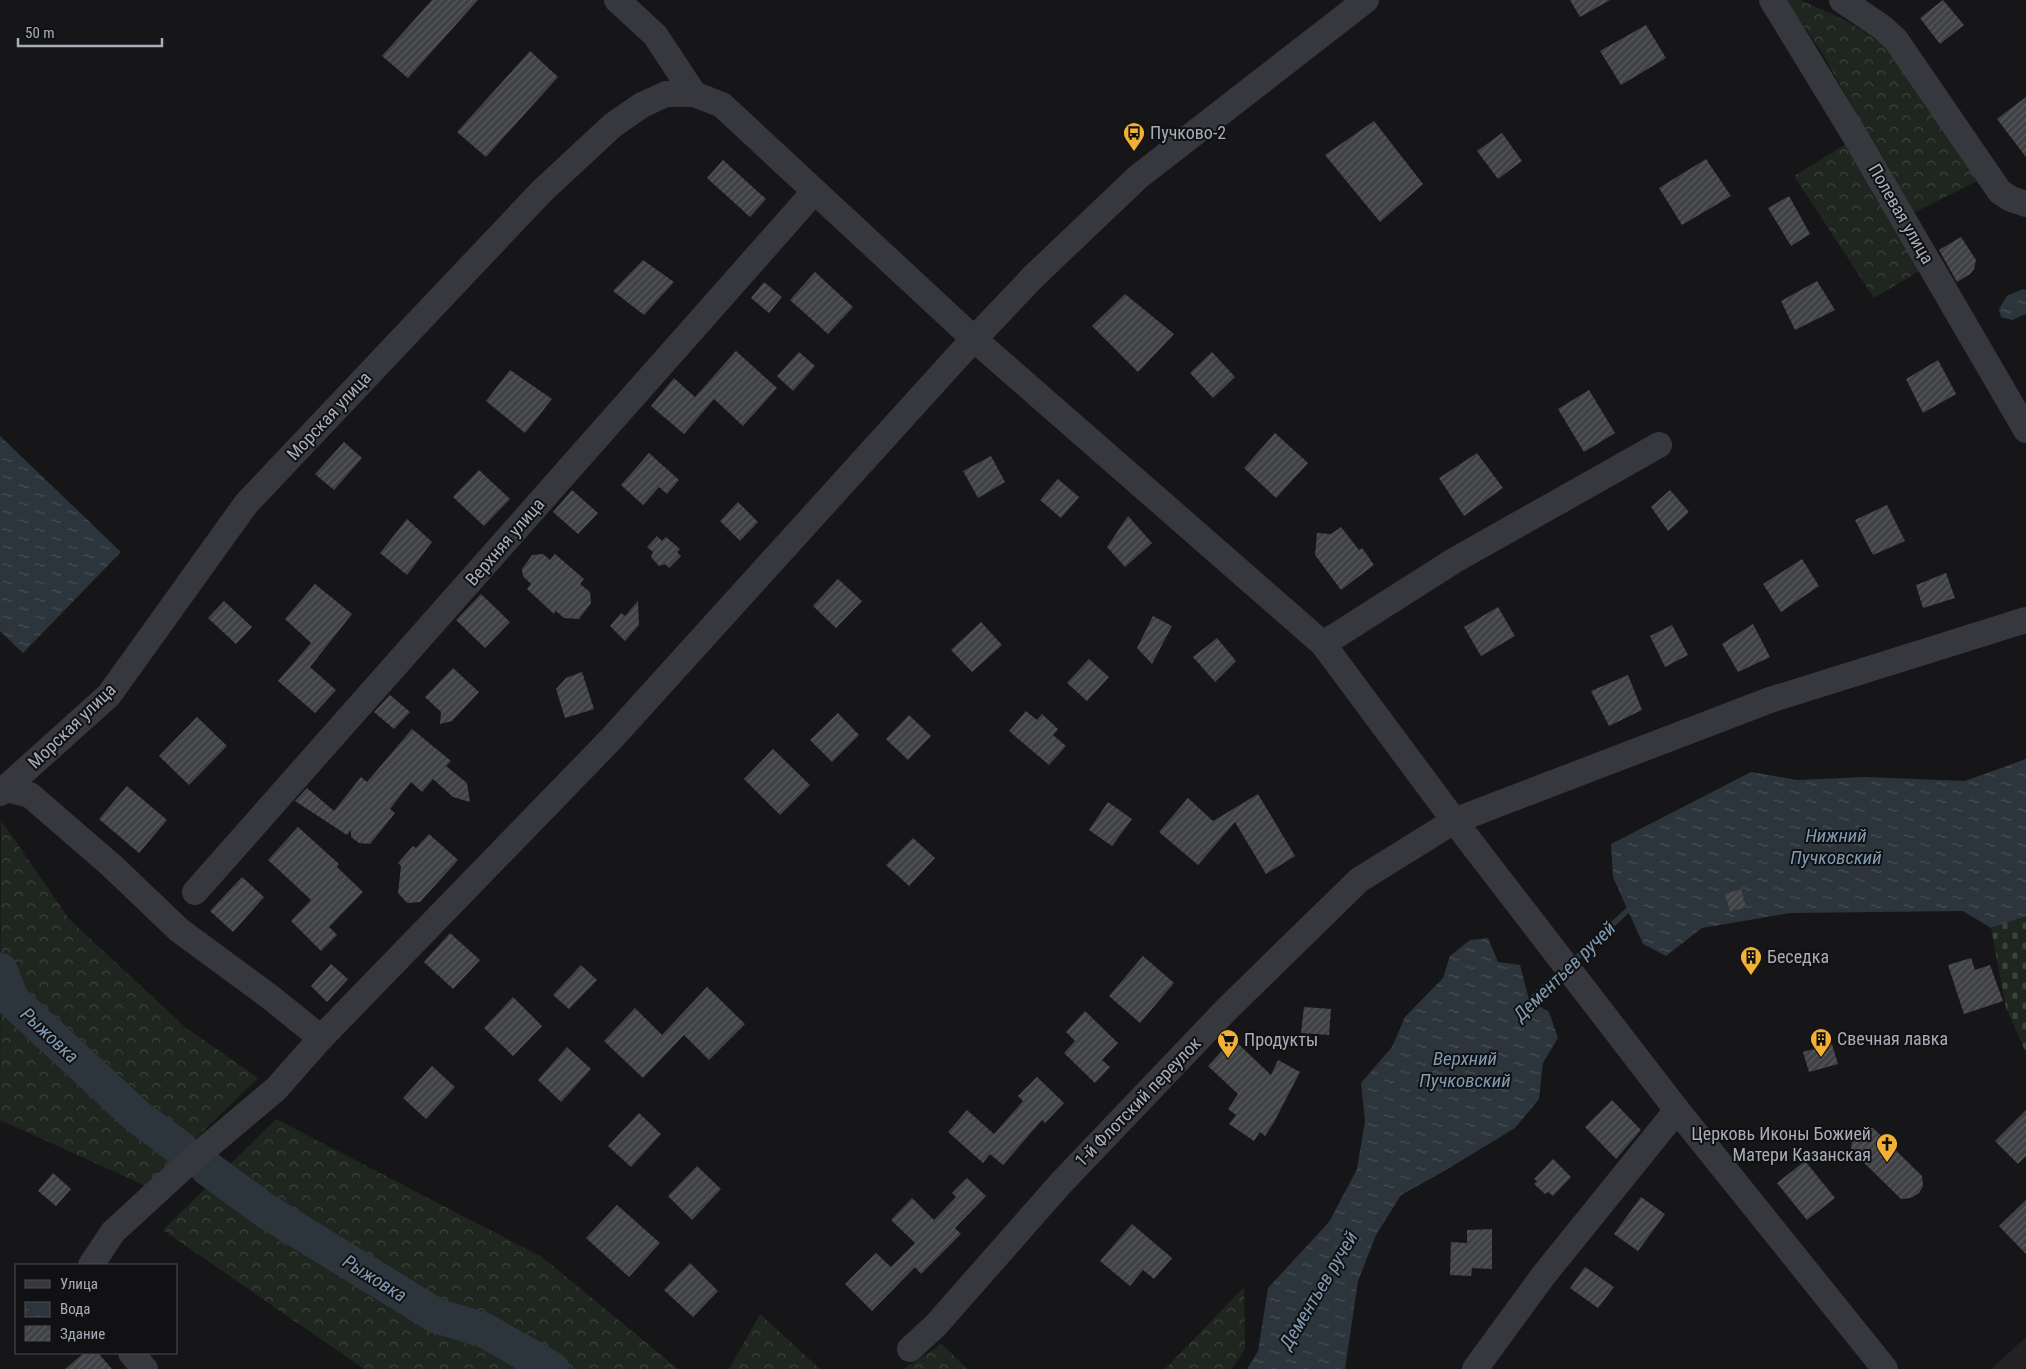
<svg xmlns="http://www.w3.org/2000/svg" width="2026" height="1369" font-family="'Roboto Condensed',sans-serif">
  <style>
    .built { fill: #222225 }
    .forest { fill: url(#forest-crowns) }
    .cemetery { fill: url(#cemetery-stones) }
    .water { fill: url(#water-ripples) }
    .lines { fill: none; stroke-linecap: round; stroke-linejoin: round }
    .stream { stroke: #2c353c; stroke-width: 5.5 }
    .river { stroke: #2c353c; stroke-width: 35 }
    .building { fill: url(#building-hatch) }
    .minor { stroke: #37383d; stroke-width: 26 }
    .labels { text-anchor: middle; stroke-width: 4; stroke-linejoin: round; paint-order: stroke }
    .poi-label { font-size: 18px; fill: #a8adb8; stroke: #111113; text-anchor: start }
    .street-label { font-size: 18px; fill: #a8adb8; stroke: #111113 }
    .water-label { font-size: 19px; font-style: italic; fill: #7f9bb3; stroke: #111113 }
  </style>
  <defs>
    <pattern id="forest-crowns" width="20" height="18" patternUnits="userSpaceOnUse" patternTransform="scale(1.25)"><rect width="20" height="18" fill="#1e261f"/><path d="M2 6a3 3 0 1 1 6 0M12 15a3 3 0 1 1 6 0" fill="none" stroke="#3c433d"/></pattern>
    <pattern id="cemetery-stones" width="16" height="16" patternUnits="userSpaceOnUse" patternTransform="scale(1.25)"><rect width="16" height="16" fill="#1e261f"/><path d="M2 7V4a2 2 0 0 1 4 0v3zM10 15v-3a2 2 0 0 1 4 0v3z" fill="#3c433d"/></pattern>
    <pattern id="water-ripples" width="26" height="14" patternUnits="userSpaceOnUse" patternTransform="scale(1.25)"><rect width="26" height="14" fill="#2c353c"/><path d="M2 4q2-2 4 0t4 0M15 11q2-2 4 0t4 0" fill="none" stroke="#485056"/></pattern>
    <pattern id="building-hatch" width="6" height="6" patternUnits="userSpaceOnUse" patternTransform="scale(1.25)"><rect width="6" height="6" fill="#404145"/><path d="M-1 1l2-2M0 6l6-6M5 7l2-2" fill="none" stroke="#595a5e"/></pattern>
  </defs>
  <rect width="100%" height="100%" fill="#161618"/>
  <path class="built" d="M 2026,1337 L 2026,1369 L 1991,1369 Z"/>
  <g class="forest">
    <path d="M 1786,0 L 1800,0 L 1843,19 L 1893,50 L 1977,181 L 1913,213 L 1822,53 Z"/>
    <path d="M 1851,141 L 1923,269 L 1874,298 L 1794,176 Z"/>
    <path d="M 1,820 L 69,919 L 185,1027 L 258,1078 L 146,1186 L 0,1120 Z"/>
    <path d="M 276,1119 L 542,1257 L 678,1369 L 364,1369 L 163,1230 Z"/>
    <path d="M 1244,1287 L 1245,1349 L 1232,1369 L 1165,1369 Z"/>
    <path d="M 760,1314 L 820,1369 L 729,1369 Z"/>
    <path d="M 942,1344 L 967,1369 L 903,1369 Z"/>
  </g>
  <path class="cemetery" d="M 2026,916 L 2026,1053 L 2006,1008 L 1991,928 Z"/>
  <g class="water">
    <path d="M 2023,289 L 2026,290 L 2026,314 L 2012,320 L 2001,317 L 1999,309 L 2007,296 Z"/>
    <path d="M 0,436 L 121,552 L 23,653 L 0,631 Z"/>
    <path d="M 2026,759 L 2026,916 L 1991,928 L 1963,911 L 1790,913 L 1702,928 L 1666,956 L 1643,944 L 1613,877 L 1611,844 L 1751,772 L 1797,780 L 1866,777 L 1965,781 Z"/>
    <path d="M 1488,938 L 1498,962 L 1520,965 L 1529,1000 L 1549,1012 L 1558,1038 L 1543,1063 L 1539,1099 L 1515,1128 L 1446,1170 L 1401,1195 L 1376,1235 L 1358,1281 L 1345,1369 L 1247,1369 L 1258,1351 L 1268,1288 L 1329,1222 L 1357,1169 L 1365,1121 L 1361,1083 L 1392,1047 L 1405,1017 L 1443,978 L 1450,956 L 1470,940 Z"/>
  </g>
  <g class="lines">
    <g class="stream">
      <path d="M 1571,963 L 1628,910 L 1634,908"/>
      <path d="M 1525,1005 L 1562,970"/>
    </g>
    <g class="river">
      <path d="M 0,970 L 12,1000 L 138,1117 L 181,1149"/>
      <path d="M 207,1168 L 266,1211 L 437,1316 L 484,1330 L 552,1369"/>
    </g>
  </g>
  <g class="building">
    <path d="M 432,0 L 478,0 L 408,78 L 382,56 Z"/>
    <path d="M 1570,0 L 1610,0 L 1580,17 Z"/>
    <path d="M 1943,0 L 1964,25 L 1940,44 L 1920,18 Z"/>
    <path d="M 1646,25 L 1666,58 L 1621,85 L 1600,51 Z"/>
    <path d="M 530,51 L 558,77 L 486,157 L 457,132 Z"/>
    <path d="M 2026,97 L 2026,157 L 1997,119 Z"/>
    <path d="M 1374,121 L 1423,184 L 1380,222 L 1325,155 Z"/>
    <path d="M 1502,133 L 1522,161 L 1498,179 L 1477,151 Z"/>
    <path d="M 1706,159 L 1731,196 L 1682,225 L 1659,188 Z"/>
    <path d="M 723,160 L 766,199 L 750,217 L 707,178 Z"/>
    <path d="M 1789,196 L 1810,234 L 1791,246 L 1768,208 Z"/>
    <path d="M 1961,237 L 1976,260 L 1974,269 L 1970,274 L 1957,282 L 1939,250 Z"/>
    <path d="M 643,260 L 674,282 L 644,315 L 613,291 Z"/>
    <path d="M 815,272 L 853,307 L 828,334 L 790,300 Z"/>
    <path d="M 1817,281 L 1835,310 L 1795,330 L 1781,301 Z"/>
    <path d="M 764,282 L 782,297 L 769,313 L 751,298 Z"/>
    <path d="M 1125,294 L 1174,334 L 1138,372 L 1092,326 Z"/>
    <path d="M 736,351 L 777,388 L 743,426 L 714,399 L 684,434 L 651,406 L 674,378 L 695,397 Z"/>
    <path d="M 799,352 L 815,366 L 793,391 L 777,376 Z"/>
    <path d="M 1212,352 L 1235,377 L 1213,398 L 1190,373 Z"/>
    <path d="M 1938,360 L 1956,394 L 1923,413 L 1906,379 Z"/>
    <path d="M 510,370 L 552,399 L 525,433 L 486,401 Z"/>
    <path d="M 1589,390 L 1615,433 L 1584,452 L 1558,409 Z"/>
    <path d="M 1275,433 L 1308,463 L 1276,498 L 1244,468 Z"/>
    <path d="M 344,442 L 362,458 L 334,490 L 315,474 Z"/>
    <path d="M 649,453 L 679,480 L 667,494 L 659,487 L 643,505 L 621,485 Z"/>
    <path d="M 1477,453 L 1503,488 L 1464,516 L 1439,478 Z"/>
    <path d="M 991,456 L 1005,482 L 978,498 L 963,471 Z"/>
    <path d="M 479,470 L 510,499 L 484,526 L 453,497 Z"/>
    <path d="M 1058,479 L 1079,497 L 1061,518 L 1040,500 Z"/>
    <path d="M 572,490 L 598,513 L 578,534 L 553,512 Z"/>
    <path d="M 1670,490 L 1689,512 L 1668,531 L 1651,507 Z"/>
    <path d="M 738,502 L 758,522 L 740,541 L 720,521 Z"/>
    <path d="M 1887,505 L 1905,541 L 1873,555 L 1855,520 Z"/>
    <path d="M 1128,516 L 1152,543 L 1125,567 L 1107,547 Z"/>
    <path d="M 407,519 L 432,542 L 407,575 L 380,553 Z"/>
    <path d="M 1341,527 L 1359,550 L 1362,548 L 1374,565 L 1341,590 L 1315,555 L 1317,533 L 1331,534 Z"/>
    <path d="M 657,536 L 662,541 L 666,537 L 680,549 L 677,552 L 681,556 L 669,568 L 665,564 L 659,566 L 651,557 L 653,552 L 647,547 Z"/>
    <path d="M 543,554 L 550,560 L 555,554 L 584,579 L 580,584 L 590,592 L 591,603 L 579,619 L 564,618 L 556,611 L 554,614 L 527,589 L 531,584 L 523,576 L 522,569 L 532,555 Z"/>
    <path d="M 1802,559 L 1819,586 L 1781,612 L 1763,584 Z"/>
    <path d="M 1946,573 L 1955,598 L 1923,608 L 1916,585 Z"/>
    <path d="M 838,579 L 862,601 L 836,628 L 813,606 Z"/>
    <path d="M 315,584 L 352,614 L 310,667 L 336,690 L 315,713 L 278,681 L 311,643 L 285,619 Z"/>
    <path d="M 481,594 L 510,622 L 485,648 L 456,620 Z"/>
    <path d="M 224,601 L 252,627 L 236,644 L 208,618 Z"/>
    <path d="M 638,601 L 639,625 L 625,641 L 610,626 L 621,613 L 625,616 Z"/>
    <path d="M 1498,607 L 1515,636 L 1481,656 L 1464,627 Z"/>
    <path d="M 1153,616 L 1172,626 L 1152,664 L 1137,648 Z"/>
    <path d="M 981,622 L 1002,645 L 972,672 L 951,650 Z"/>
    <path d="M 1753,624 L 1770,657 L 1738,672 L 1722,644 Z"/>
    <path d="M 1672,625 L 1688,655 L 1665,667 L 1650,636 Z"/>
    <path d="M 1217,638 L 1236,661 L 1215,682 L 1193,657 Z"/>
    <path d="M 1089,659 L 1109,677 L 1087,701 L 1067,683 Z"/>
    <path d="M 453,668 L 479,692 L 452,721 L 440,724 L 441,712 L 425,697 Z"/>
    <path d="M 582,672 L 594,709 L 565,718 L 556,689 L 566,678 Z"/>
    <path d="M 1628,675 L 1642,710 L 1609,726 L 1591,691 Z"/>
    <path d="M 390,695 L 410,712 L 394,729 L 374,712 Z"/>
    <path d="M 1026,711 L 1037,720 L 1042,714 L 1058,729 L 1053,735 L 1066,746 L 1049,765 L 1009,731 Z"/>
    <path d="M 838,713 L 859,735 L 832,762 L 810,740 Z"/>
    <path d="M 909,715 L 931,736 L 908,760 L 886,739 Z"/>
    <path d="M 197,717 L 227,746 L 189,785 L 159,756 Z"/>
    <path d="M 412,729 L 451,761 L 446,766 L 467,783 L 470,802 L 453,797 L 433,779 L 422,792 L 411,782 L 390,809 L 395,813 L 370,844 L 359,843 L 351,837 L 351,830 L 347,835 L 295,801 L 307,788 L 334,811 L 361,777 L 367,782 Z"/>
    <path d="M 773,749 L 810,785 L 780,815 L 744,779 Z"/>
    <path d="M 127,786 L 167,820 L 139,853 L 99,819 Z"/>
    <path d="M 1258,794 L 1295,856 L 1266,874 L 1235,822 L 1198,865 L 1159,832 L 1188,798 L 1213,821 Z"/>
    <path d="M 1108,802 L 1132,819 L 1112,846 L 1089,830 Z"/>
    <path d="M 298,827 L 339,864 L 337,867 L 363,892 L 329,927 L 337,935 L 321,951 L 291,921 L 311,900 L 268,860 Z"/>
    <path d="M 429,834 L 458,860 L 420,902 L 407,903 L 398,893 L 401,866 L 398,863 L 413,846 L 416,848 Z"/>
    <path d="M 913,838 L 935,858 L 909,886 L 886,865 Z"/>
    <path d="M 242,877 L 264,897 L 233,932 L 210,911 Z"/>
    <path d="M 1741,889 L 1746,907 L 1730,912 L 1725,894 Z"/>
    <path d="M 450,933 L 480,960 L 453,989 L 424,962 Z"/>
    <path d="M 1143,956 L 1174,983 L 1140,1023 L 1109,996 Z"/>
    <path d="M 1971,958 L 1975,970 L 1990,965 L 2003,1001 L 1964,1014 L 1948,965 Z"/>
    <path d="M 331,964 L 348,979 L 327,1002 L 311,986 Z"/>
    <path d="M 581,965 L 597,980 L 569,1009 L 553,995 Z"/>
    <path d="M 707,987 L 745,1024 L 709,1060 L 684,1035 L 643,1078 L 604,1041 L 635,1008 L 662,1035 Z"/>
    <path d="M 513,997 L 542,1026 L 513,1056 L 484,1028 Z"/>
    <path d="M 1304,1007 L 1331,1009 L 1329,1035 L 1301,1033 Z"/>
    <path d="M 1085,1011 L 1118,1043 L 1102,1060 L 1110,1067 L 1095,1083 L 1064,1053 L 1075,1041 L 1066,1032 Z"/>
    <path d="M 1233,1039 L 1271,1075 L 1278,1060 L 1300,1072 L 1274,1122 L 1265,1136 L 1260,1132 L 1254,1141 L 1229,1124 L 1236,1115 L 1228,1109 L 1238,1094 L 1208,1066 Z"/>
    <path d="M 1832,1044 L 1838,1064 L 1809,1072 L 1803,1052 Z"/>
    <path d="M 567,1047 L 591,1069 L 561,1102 L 538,1080 Z"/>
    <path d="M 432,1066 L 455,1087 L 426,1119 L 403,1098 Z"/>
    <path d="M 1037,1077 L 1064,1103 L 1045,1123 L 1042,1120 L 1003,1165 L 990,1154 L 983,1163 L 948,1132 L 967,1110 L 994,1134 L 1023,1101 L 1018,1096 Z"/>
    <path d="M 1612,1100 L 1641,1130 L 1616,1159 L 1585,1127 Z"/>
    <path d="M 2026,1110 L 2026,1156 L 2018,1164 L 1995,1141 Z"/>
    <path d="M 639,1113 L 661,1134 L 631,1167 L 608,1146 Z"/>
    <path d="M 1865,1128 L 1873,1128 L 1922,1176 L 1923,1186 L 1919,1193 L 1911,1198 L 1901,1199 L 1851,1150 L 1852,1141 L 1856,1133 Z"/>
    <path d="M 1553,1159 L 1571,1177 L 1553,1196 L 1548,1192 L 1545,1194 L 1534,1184 L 1537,1181 L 1534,1179 Z"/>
    <path d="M 1805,1161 L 1835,1198 L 1807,1220 L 1777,1183 Z"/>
    <path d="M 697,1166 L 721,1189 L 692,1220 L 668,1196 Z"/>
    <path d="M 53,1173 L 71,1189 L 56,1206 L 38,1191 Z"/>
    <path d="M 967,1178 L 986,1196 L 955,1228 L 961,1234 L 921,1274 L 915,1267 L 872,1311 L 845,1284 L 876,1253 L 891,1267 L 915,1243 L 891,1220 L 912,1198 L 934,1220 L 956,1197 L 952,1193 Z"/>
    <path d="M 1641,1197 L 1665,1214 L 1638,1251 L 1614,1234 Z"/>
    <path d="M 2026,1200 L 2026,1254 L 1999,1226 Z"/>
    <path d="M 617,1205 L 660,1243 L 629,1277 L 586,1238 Z"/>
    <path d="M 1132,1224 L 1172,1258 L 1154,1279 L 1143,1270 L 1130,1286 L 1100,1261 Z"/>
    <path d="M 1492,1229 L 1492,1269 L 1472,1268 L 1471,1276 L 1450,1275 L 1451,1242 L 1467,1243 L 1467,1230 Z"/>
    <path d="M 690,1263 L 718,1291 L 693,1317 L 664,1290 Z"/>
    <path d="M 1585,1267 L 1614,1287 L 1598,1308 L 1570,1288 Z"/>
    <path d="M 84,1353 L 98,1353 L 112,1369 L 65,1369 Z"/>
  </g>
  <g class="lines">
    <g class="minor">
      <path d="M 617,0 L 655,35 L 694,94 L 722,105 L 974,339 L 1323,644 L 1459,827 L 1677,1110 L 1885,1369"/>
      <path d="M 1772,0 L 1852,131 L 2026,430"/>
      <path d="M 1842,0 L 1883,28 L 1896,40 L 2000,192 L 2011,199 L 2026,204"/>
      <path d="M 1323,644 L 1455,560 L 1659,445"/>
      <path d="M 6,789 L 30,795 L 112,866 L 179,930 L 270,997 L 321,1038"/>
      <path d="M 0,793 L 109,695 L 246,504 L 542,191 L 613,125 L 642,105 L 666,94 L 694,94"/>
      <path d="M 195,892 L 814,192"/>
      <path d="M 91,1265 L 113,1232 L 187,1164 L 276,1089 L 321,1038 L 612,738 L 959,355 L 1033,277 L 1138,177 L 1366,0"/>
      <path d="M 910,1349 L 936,1325 L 1061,1183 L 1226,1010 L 1359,880 L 1454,821 L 1770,700 L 2026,620"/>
      <path d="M 131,1353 L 145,1369"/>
      <path d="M 1475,1369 L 1543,1276 L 1677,1110"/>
    </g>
  </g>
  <defs>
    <g id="bus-pin" transform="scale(1.125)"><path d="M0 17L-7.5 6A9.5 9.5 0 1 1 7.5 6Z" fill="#f2b134" stroke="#111113"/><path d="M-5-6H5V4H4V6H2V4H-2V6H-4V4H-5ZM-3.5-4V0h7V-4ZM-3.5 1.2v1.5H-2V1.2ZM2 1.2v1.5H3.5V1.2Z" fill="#111"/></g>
    <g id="building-pin" transform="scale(1.125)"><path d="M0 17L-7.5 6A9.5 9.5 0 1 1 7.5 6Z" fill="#f2b134" stroke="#111113"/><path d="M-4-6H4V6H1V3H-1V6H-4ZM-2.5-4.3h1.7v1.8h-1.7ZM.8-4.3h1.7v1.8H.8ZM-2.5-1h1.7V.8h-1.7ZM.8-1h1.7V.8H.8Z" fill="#111"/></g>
    <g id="supermarket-pin" transform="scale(1.125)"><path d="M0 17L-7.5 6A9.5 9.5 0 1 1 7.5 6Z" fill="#f2b134" stroke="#111113"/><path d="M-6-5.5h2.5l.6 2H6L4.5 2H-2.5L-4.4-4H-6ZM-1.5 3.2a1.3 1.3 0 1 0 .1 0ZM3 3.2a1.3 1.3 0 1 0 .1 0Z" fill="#111"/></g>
    <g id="church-pin" transform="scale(1.125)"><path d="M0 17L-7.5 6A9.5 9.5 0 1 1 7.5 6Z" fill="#f2b134" stroke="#111113"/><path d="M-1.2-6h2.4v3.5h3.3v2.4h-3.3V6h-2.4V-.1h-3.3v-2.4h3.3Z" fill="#111"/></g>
  </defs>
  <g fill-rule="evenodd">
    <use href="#bus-pin" x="1134" y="133"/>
    <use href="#building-pin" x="1751" y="957"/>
    <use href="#building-pin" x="1821" y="1039"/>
    <use href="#supermarket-pin" x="1228" y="1040"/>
    <use href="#church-pin" x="1887" y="1144"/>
  </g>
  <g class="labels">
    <g class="poi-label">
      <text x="1150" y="139">Пучково-2</text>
      <text x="1767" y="963">Беседка</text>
      <text x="1837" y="1045">Свечная лавка</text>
      <text x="1244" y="1046">Продукты</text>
      <text x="1871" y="1140" text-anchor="end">Церковь Иконы Божией<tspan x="1871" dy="21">Матери Казанская</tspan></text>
    </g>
    <g class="street-label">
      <text transform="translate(1901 214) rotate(60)" y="6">Полевая улица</text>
      <text transform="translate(329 416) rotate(-47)" y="6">Морская улица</text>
      <text transform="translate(505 542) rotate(-49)" y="6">Верхняя улица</text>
      <text transform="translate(72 726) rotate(-44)" y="6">Морская улица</text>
      <text transform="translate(1138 1102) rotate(-46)" y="6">1-й Флотский переулок</text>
    </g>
    <g class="water-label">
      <text x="1836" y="842">Нижний<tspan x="1836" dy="22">Пучковский</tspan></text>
      <text transform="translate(1564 971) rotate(-44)" y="7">Дементьев ручей</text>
      <text transform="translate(50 1035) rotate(43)" y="7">Рыжовка</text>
      <text x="1465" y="1065">Верхний<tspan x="1465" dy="22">Пучковский</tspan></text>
      <text transform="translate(375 1278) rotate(32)" y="7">Рыжовка</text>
      <text transform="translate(1318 1290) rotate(-59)" y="7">Дементьев ручей</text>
    </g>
  </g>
  <rect x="15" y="1264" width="162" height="90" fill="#111113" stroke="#4d4f55"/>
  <rect x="25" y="1280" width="25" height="8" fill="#37383d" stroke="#4d4f55"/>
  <text x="60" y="1289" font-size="15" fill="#a8adb8">Улица</text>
  <rect x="25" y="1302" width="25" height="15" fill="url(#water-ripples)" stroke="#4d4f55"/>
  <text x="60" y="1314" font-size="15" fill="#a8adb8">Вода</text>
  <rect x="25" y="1326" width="25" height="15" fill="url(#building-hatch)" stroke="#4d4f55"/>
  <text x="60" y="1339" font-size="15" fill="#a8adb8">Здание</text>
  <path d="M18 38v8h144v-8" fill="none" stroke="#a8adb8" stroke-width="2.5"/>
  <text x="25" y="38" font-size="15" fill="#a8adb8" stroke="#111113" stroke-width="4" paint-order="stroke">50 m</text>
</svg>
